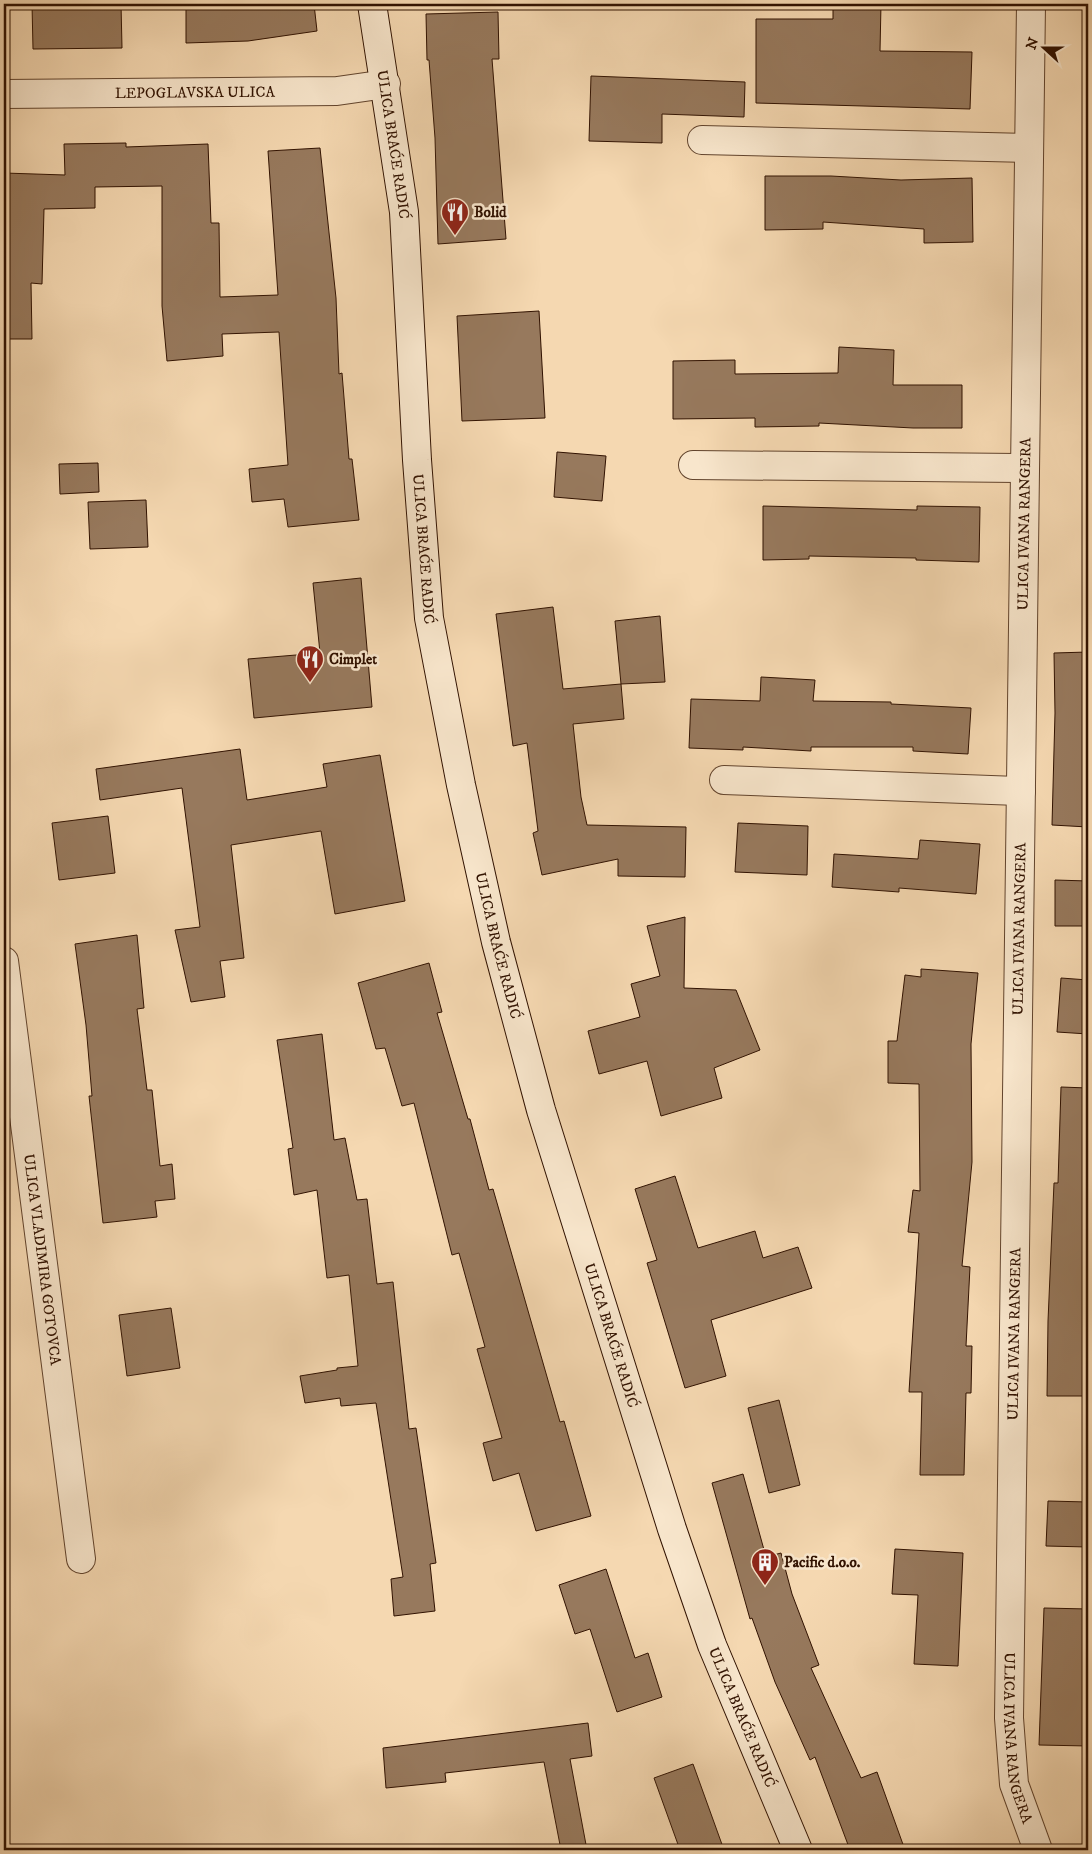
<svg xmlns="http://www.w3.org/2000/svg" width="1092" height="1854" font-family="'IM FELL DW Pica',serif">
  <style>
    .building { fill: #97795d; stroke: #311201 }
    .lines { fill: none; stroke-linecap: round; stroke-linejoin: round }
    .street-casing { stroke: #62442d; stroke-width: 30 }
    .secondary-casing { stroke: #311201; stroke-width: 30 }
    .street { stroke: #f8e6cc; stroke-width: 28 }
    .secondary { stroke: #f8e6cc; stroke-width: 28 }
    .labels { text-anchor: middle; stroke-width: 5; stroke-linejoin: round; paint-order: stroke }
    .street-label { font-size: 15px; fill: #311201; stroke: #f8e6cc }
    .poi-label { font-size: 15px; font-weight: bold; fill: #311201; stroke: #f8e6cc; text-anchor: start }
  </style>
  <rect width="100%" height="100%" fill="#f5d8b1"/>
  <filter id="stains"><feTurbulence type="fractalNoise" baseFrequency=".004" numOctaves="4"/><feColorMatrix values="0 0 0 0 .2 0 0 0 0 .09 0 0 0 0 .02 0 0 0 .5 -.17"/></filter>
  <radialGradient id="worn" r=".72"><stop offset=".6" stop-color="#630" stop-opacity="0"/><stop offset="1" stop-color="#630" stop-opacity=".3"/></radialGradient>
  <g class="building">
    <path d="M 32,4 L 121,4 L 122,48 L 33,49 Z"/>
    <path d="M 186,4 L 314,4 L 317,31 L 248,41 L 186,43 Z"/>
    <path d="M 833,4 L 881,4 L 880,51 L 972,52 L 970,109 L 756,103 L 756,19 L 833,19 Z"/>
    <path d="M 498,12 L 499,59 L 492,59 L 506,239 L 438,244 L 435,138 L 429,60 L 427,60 L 426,14 Z"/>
    <path d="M 591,76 L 745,82 L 744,117 L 662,114 L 662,143 L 589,141 Z"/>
    <path d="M 126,143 L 126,147 L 208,144 L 211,223 L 219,223 L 220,297 L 278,295 L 268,151 L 320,148 L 336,298 L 339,374 L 342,373 L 349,459 L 352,459 L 359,520 L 288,527 L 284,499 L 252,502 L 249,469 L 288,465 L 279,332 L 222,334 L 223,356 L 167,361 L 162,306 L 162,186 L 95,187 L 95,208 L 44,209 L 42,284 L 31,283 L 32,339 L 4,339 L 4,173 L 65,175 L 64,144 Z"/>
    <path d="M 765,176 L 831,176 L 901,180 L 972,178 L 973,242 L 924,243 L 924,229 L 823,222 L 823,229 L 765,230 Z"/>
    <path d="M 539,311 L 545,418 L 462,421 L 457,316 Z"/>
    <path d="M 839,347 L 894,350 L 893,385 L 962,385 L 962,428 L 913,428 L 819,423 L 819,426 L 755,427 L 755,418 L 673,419 L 673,361 L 735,360 L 735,374 L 838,373 Z"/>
    <path d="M 557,452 L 606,456 L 602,501 L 554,497 Z"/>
    <path d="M 98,463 L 99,492 L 60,494 L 59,464 Z"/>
    <path d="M 146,500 L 148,547 L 90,549 L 88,502 Z"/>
    <path d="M 763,506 L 917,510 L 917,506 L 980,507 L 979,562 L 916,560 L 916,558 L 809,556 L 809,559 L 763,560 Z"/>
    <path d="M 361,578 L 372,707 L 254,718 L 248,659 L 320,653 L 313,583 Z"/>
    <path d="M 553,607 L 563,689 L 621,684 L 624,719 L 573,724 L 581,797 L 587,825 L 686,827 L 685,877 L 618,876 L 618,859 L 542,875 L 533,833 L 538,831 L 527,743 L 513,746 L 496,614 Z"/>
    <path d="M 660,616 L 665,682 L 621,684 L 615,621 Z"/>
    <path d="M 1088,652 L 1088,827 L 1052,825 L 1055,713 L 1054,653 Z"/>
    <path d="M 761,677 L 815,680 L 813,701 L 891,702 L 891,704 L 971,708 L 968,754 L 913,751 L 913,747 L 811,747 L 811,751 L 743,747 L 743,750 L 689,748 L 691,699 L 760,701 Z"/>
    <path d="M 240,749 L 247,800 L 327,787 L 323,764 L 380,755 L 405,901 L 335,914 L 321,831 L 231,845 L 244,958 L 220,961 L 225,997 L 191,1002 L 175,930 L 200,927 L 182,788 L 100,800 L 96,769 Z"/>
    <path d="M 108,816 L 115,873 L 59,880 L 52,823 Z"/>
    <path d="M 738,823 L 808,826 L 807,875 L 735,872 Z"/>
    <path d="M 920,840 L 980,844 L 976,894 L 899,888 L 899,892 L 832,887 L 834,854 L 918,859 Z"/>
    <path d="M 1055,880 L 1088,881 L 1088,926 L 1055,926 Z"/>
    <path d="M 685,917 L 684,988 L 736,990 L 760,1050 L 714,1068 L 722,1098 L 661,1116 L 647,1061 L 599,1074 L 588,1031 L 640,1017 L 631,984 L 660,976 L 647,926 Z"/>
    <path d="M 137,935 L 144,1008 L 137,1009 L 147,1090 L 152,1090 L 160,1166 L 172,1164 L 175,1199 L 155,1201 L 157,1217 L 103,1223 L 89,1096 L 92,1096 L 86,1025 L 75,944 Z"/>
    <path d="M 429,963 L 442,1012 L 437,1013 L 468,1119 L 470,1119 L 489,1190 L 493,1189 L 560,1422 L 564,1421 L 591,1516 L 536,1531 L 519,1473 L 493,1481 L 483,1443 L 502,1438 L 477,1349 L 485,1347 L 459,1253 L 452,1255 L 414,1103 L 402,1106 L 385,1048 L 376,1049 L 358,983 Z"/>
    <path d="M 921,969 L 978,973 L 971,1044 L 972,1162 L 962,1266 L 970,1267 L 966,1346 L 972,1346 L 971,1393 L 966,1393 L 964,1475 L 920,1475 L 922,1392 L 909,1392 L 919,1233 L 908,1232 L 913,1190 L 920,1191 L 919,1084 L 888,1083 L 888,1041 L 897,1041 L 905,975 L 921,977 Z"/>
    <path d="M 1061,978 L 1088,980 L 1088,1034 L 1057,1032 Z"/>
    <path d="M 322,1034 L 334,1140 L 345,1138 L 357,1200 L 367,1199 L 377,1284 L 393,1282 L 409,1429 L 416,1428 L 436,1563 L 430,1564 L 435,1611 L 394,1616 L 391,1579 L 403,1577 L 376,1403 L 341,1406 L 340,1398 L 305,1403 L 300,1376 L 337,1370 L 337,1368 L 358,1366 L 349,1275 L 327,1278 L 317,1190 L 294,1195 L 288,1149 L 293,1148 L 277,1040 Z"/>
    <path d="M 1061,1087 L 1088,1088 L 1088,1396 L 1047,1396 L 1048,1321 L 1054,1183 L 1058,1183 Z"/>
    <path d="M 675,1176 L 698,1248 L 755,1231 L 763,1258 L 798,1247 L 812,1288 L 711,1320 L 726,1376 L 685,1388 L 647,1263 L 657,1260 L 635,1189 Z"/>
    <path d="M 171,1308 L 180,1368 L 127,1376 L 119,1315 Z"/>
    <path d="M 779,1400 L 800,1485 L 769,1493 L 748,1408 Z"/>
    <path d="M 743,1474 L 766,1557 L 781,1553 L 792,1594 L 819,1665 L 811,1668 L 861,1778 L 877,1772 L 905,1850 L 850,1850 L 815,1757 L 810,1760 L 775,1682 L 752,1618 L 750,1619 L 712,1483 Z"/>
    <path d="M 1048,1501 L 1088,1502 L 1088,1547 L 1046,1546 Z"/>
    <path d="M 895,1549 L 963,1553 L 958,1666 L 914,1664 L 918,1595 L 892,1594 Z"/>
    <path d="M 606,1569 L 635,1658 L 648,1653 L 662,1697 L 617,1712 L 590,1629 L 575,1634 L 559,1585 Z"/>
    <path d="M 1044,1608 L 1088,1609 L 1088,1746 L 1039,1745 Z"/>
    <path d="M 588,1723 L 592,1756 L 570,1759 L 587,1850 L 561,1850 L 544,1762 L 445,1773 L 446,1782 L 386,1788 L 383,1748 Z"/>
    <path d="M 693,1764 L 724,1850 L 680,1850 L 654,1778 Z"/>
  </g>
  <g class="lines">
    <g class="street-casing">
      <g id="street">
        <path id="s1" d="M 1031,4 L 1009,1718 L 1014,1784 L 1038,1850"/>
        <path id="s2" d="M 4,94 L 337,91 L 386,84"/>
        <path d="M 702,140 L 1029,148"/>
        <path d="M 693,465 L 1025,468"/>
        <path d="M 724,780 L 1021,791"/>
        <path id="s3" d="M 4,961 L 81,1559"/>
      </g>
    </g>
    <g class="secondary-casing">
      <g id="secondary">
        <path id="s4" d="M 372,4 L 404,212 L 417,460 L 429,618 L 461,785 L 496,942 L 541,1110 L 672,1529 L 712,1645 L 798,1850"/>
      </g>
    </g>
    <use href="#street" class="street"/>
    <use href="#secondary" class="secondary"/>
  </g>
  <defs>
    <g id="restaurant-pin" transform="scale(1.4375)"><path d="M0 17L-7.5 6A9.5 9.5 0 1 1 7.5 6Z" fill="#8f2418" stroke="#f8e6cc"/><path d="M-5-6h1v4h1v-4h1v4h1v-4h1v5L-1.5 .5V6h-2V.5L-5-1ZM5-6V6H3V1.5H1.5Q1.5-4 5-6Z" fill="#fff"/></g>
    <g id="building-pin" transform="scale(1.4375)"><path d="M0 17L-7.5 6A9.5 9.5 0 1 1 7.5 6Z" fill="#8f2418" stroke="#f8e6cc"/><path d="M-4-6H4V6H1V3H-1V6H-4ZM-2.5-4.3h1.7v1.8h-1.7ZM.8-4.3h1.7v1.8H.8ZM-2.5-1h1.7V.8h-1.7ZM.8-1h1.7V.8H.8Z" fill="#fff"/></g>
  </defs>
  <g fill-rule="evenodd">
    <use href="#restaurant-pin" x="455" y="212"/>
    <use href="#restaurant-pin" x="310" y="659"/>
    <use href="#building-pin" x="765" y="1562"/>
  </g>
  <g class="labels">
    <g class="street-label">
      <text dy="5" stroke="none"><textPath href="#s2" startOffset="191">LEPOGLAVSKA ULICA</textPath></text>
      <text dy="5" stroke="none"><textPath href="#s4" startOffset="142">ULICA BRAĆE RADIĆ</textPath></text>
      <text transform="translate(1024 524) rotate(-89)" y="5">ULICA IVANA RANGERA</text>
      <text dy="5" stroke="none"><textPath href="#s4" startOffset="548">ULICA BRAĆE RADIĆ</textPath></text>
      <text transform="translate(1019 929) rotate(-89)" y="5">ULICA IVANA RANGERA</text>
      <text dy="5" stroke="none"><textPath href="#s4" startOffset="952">ULICA BRAĆE RADIĆ</textPath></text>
      <text dy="5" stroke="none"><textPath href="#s3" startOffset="301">ULICA VLADIMIRA GOTOVCA</textPath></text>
      <text transform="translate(1014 1334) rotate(-89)" y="5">ULICA IVANA RANGERA</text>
      <text dy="5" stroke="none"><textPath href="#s4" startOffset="1358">ULICA BRAĆE RADIĆ</textPath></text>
      <text dy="5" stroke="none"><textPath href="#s4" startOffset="1762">ULICA BRAĆE RADIĆ</textPath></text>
      <text dy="5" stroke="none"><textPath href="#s1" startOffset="1735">ULICA IVANA RANGERA</textPath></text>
    </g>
    <g class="poi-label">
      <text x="474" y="217">Bolid</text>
      <text x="329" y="664">Cimplet</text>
      <text x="784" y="1567">Pacific d.o.o.</text>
    </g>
  </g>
  <rect width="1092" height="1854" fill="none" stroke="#f5d8b1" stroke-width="20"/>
  <rect x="5" y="5" width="1082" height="1844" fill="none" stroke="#311201" stroke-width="2.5"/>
  <rect x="10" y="10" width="1072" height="1834" fill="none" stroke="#311201"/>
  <g transform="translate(1044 48) rotate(291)" stroke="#f8e6cc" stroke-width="4" paint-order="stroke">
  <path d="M0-4L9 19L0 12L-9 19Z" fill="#311201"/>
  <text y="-8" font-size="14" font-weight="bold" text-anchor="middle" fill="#311201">N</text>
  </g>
  <rect width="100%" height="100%" filter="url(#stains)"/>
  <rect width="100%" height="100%" fill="url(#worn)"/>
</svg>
